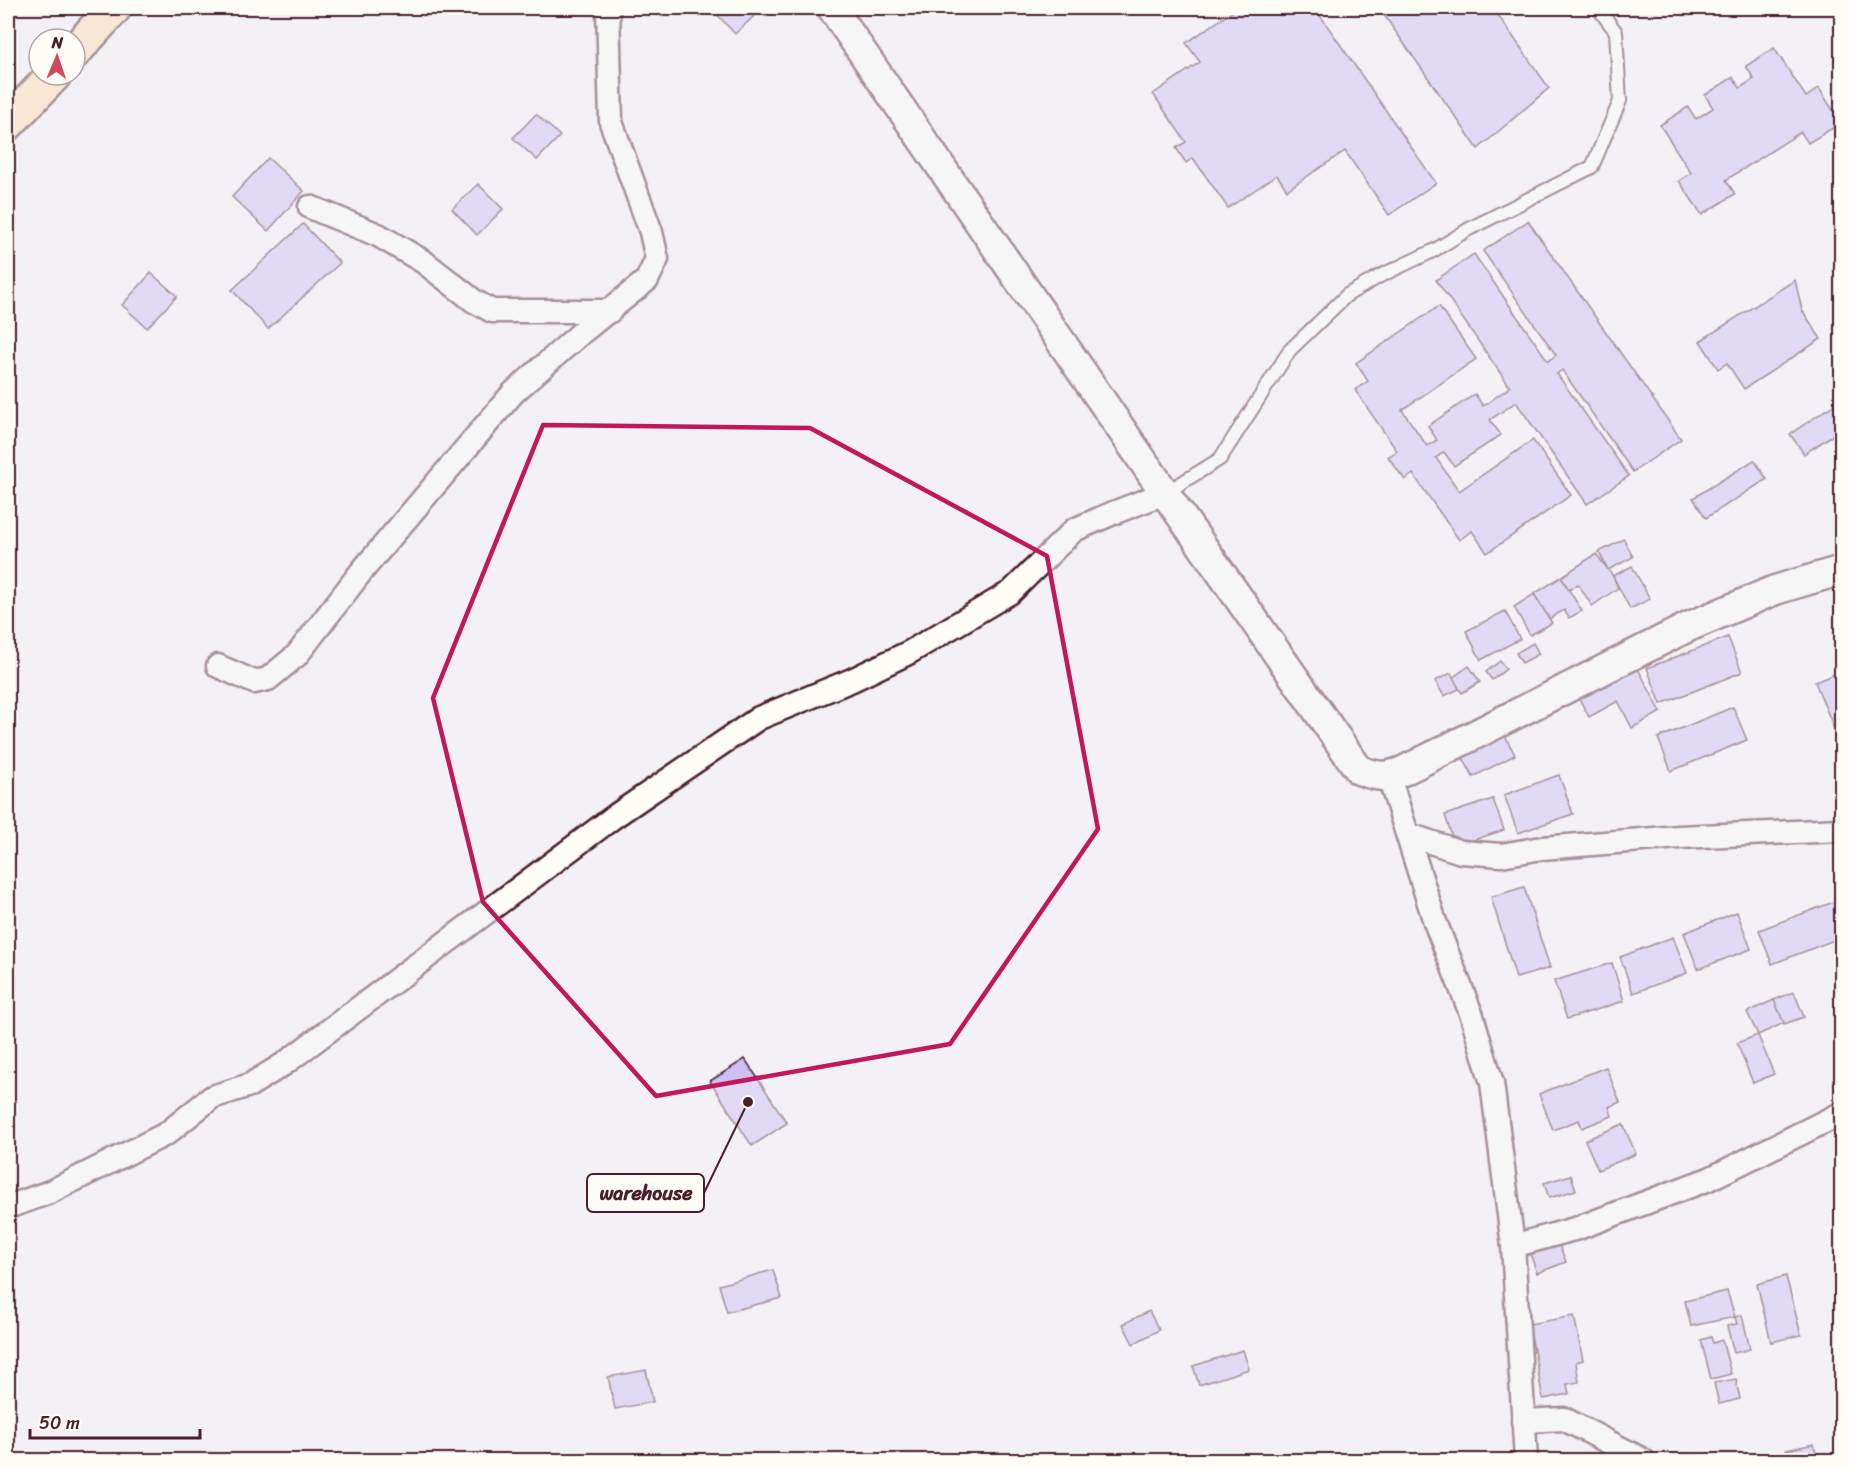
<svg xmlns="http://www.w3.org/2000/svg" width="1849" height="1468" font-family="Sriracha,sans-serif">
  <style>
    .building { fill: #ccbff1; stroke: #4a1f2b; stroke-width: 1.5 }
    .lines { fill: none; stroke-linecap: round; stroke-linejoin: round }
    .service-casing { stroke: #4a1f2b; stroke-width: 16 }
    .minor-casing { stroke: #4a1f2b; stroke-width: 27 }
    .tertiary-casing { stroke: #4a1f2b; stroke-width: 33 }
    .primary-casing { stroke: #4a1f2b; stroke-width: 38 }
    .service { stroke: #fdfcf7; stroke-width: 12 }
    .minor { stroke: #fdfcf7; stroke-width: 22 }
    .tertiary { stroke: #fdfcf7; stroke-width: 28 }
    .primary { stroke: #fcdcac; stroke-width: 33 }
    .marked { fill: none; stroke: #c2185b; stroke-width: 4.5; stroke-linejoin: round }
    .leader { fill: none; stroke: #4a1f2b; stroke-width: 2 }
    .callout-dot { fill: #4a1f2b; stroke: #fdfcf7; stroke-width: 2 }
    .callout { fill: #fdfcf7; stroke: #4a1f2b; stroke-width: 2 }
    .callout-label { font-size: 20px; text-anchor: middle; font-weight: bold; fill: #4a1f2b }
  </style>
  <rect width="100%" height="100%" fill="#f3f0f6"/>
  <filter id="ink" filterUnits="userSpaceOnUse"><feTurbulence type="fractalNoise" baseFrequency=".0167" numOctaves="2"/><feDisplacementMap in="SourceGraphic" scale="12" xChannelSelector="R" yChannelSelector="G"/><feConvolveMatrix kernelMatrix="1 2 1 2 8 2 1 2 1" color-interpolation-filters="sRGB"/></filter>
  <g filter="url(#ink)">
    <g class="building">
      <path d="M 714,8 L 748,8 L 755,15 L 735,34 L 712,9 Z"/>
      <path d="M 1238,8 L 1315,8 L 1436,183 L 1389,215 L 1345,151 L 1287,190 L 1277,175 L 1228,208 L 1193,158 L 1186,163 L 1176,148 L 1186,142 L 1153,94 L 1200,62 L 1186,43 Z"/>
      <path d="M 1379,8 L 1493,8 L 1549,88 L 1478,149 Z"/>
      <path d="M 1774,48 L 1806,97 L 1819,88 L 1841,123 L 1808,143 L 1801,132 L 1726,180 L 1735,194 L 1702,215 L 1679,181 L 1691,173 L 1660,125 L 1688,107 L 1696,119 L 1713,108 L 1705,95 L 1733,77 L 1740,88 L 1754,79 L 1746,66 Z"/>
      <path d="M 536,114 L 560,136 L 537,160 L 513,138 Z"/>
      <path d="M 268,158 L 304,191 L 268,231 L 232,197 Z"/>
      <path d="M 478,184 L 503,209 L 477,235 L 452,209 Z"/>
      <path d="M 1528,221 L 1681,439 L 1633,472 L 1562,370 L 1557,374 L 1629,476 L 1587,504 L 1516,402 L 1490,420 L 1501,435 L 1454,466 L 1444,452 L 1436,458 L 1459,491 L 1533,440 L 1571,495 L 1487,553 L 1472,531 L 1459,540 L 1413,474 L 1405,480 L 1388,457 L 1397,451 L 1355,390 L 1368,381 L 1356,363 L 1439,306 L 1476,359 L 1402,410 L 1427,446 L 1437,440 L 1428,426 L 1475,394 L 1483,406 L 1510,387 L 1436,280 L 1474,254 L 1548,361 L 1556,355 L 1483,251 Z"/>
      <path d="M 303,224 L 340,263 L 268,329 L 232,290 Z"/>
      <path d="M 151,273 L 177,296 L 147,328 L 122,305 Z"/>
      <path d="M 1795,280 L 1802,310 L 1821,339 L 1744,389 L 1727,363 L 1718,369 L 1700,341 Z"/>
      <path d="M 1835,404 L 1842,414 L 1842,429 L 1804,454 L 1790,434 Z"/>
      <path d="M 1754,460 L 1767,479 L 1706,518 L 1693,498 Z"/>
      <path d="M 1624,539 L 1633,557 L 1608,570 L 1599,552 Z"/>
      <path d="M 1596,554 L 1613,576 L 1618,588 L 1592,606 L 1578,584 L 1569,590 L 1561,577 Z"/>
      <path d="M 1632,566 L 1650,599 L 1630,609 L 1613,576 Z"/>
      <path d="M 1561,577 L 1582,611 L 1569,618 L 1564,610 L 1549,619 L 1534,594 Z"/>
      <path d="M 1534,594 L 1552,623 L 1530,635 L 1514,607 Z"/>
      <path d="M 1505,611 L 1520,639 L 1481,660 L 1466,631 Z"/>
      <path d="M 1728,637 L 1742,672 L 1661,704 L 1647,668 Z"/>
      <path d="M 1533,643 L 1539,654 L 1522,663 L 1516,653 Z"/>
      <path d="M 1500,661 L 1506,669 L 1492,680 L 1486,672 Z"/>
      <path d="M 1635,663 L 1661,712 L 1632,728 L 1618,701 L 1589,717 L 1576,693 Z"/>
      <path d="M 1469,666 L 1480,682 L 1462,693 L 1452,678 Z"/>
      <path d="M 1842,671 L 1842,748 L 1815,682 Z"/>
      <path d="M 1451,673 L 1459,689 L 1444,696 L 1435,681 Z"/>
      <path d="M 1733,707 L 1747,740 L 1671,771 L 1658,738 Z"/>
      <path d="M 1502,730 L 1515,755 L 1473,777 L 1460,752 Z"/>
      <path d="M 1559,775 L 1573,814 L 1518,833 L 1504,795 Z"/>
      <path d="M 1493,799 L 1504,830 L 1455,846 L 1445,815 Z"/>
      <path d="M 1524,887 L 1550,968 L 1516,978 L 1491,897 Z"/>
      <path d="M 1836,901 L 1842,916 L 1842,937 L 1772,964 L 1759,930 Z"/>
      <path d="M 1737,912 L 1751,949 L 1698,969 L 1684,933 Z"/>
      <path d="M 1673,937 L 1687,973 L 1633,993 L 1620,957 Z"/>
      <path d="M 1612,963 L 1624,1001 L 1567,1019 L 1554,981 Z"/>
      <path d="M 1794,992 L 1804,1017 L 1784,1024 L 1774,1000 Z"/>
      <path d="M 1774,1000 L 1784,1023 L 1758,1035 L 1747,1012 Z"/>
      <path d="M 1758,1035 L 1774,1074 L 1753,1083 L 1737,1043 Z"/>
      <path d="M 745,1059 L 787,1123 L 752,1146 L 710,1081 Z"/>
      <path d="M 1606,1067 L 1620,1102 L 1609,1107 L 1612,1116 L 1582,1128 L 1579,1120 L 1553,1130 L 1539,1094 Z"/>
      <path d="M 1623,1124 L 1636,1154 L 1598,1170 L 1585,1140 Z"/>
      <path d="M 1571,1175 L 1576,1190 L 1549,1198 L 1544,1183 Z"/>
      <path d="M 1556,1237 L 1566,1262 L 1537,1273 L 1528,1248 Z"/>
      <path d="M 773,1270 L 782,1298 L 727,1312 L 719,1285 Z"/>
      <path d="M 1786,1276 L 1801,1335 L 1771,1342 L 1757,1284 Z"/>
      <path d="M 1727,1291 L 1735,1317 L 1691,1326 L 1685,1301 Z"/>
      <path d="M 1149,1311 L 1159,1330 L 1133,1344 L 1123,1324 Z"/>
      <path d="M 1742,1315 L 1750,1349 L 1734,1353 L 1727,1326 L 1737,1324 L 1735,1317 Z"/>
      <path d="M 1574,1316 L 1583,1360 L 1576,1362 L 1579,1382 L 1567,1384 L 1569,1394 L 1543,1399 L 1529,1324 Z"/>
      <path d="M 1711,1337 L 1713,1343 L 1722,1340 L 1731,1374 L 1711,1379 L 1701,1340 Z"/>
      <path d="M 1243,1350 L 1249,1369 L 1199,1385 L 1193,1366 Z"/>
      <path d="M 646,1370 L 653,1402 L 615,1409 L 608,1377 Z"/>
      <path d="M 1736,1379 L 1740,1399 L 1719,1404 L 1714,1383 Z"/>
      <path d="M 1814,1444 L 1817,1460 L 1788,1460 L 1786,1450 Z"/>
    </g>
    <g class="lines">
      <g class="service-casing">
        <path id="service" d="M 1165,493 L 1220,459 L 1290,350 L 1347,295 L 1380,276 L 1433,251 L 1469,229 L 1592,167 L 1620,101 L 1616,32 L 1598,8"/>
      </g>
      <g class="minor-casing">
        <g id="minor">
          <path d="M 310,207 L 378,235 L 424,262 L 474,301 L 492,311 L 610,311"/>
          <path d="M 218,666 L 254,682 L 268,679 L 297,655 L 361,572 L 513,393 L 581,333 L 647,280 L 657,259 L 651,232 L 611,122 L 608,8"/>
          <path d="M 1389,777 L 1435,922 L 1472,1016 L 1492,1083 L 1513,1246 L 1526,1460"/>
          <path d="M 1409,835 L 1461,852 L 1501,855 L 1542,848 L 1679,837 L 1842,830"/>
          <path d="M 8,1207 L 50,1192 L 166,1134 L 212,1097 L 250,1085 L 284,1064 L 615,816 L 759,718 L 852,680 L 910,652 L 1011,592 L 1074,530 L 1113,513 L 1165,493"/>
          <path d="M 1513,1246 L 1578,1228 L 1709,1179 L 1842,1113"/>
          <path d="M 1523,1421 L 1564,1419 L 1643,1460"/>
        </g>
      </g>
      <g class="tertiary-casing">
        <path id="tertiary" d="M 832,8 L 1165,493 L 1359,770 C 1378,777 1385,778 1403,771 L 1688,627 L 1775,590 L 1842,570"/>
      </g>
      <g class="primary-casing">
        <g id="primary">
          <path d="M 75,51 L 114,8"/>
          <path d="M 8,123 L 54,75"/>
        </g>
      </g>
      <use href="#service" class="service"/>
      <use href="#minor" class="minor"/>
      <use href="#tertiary" class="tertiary"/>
      <use href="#primary" class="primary"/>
    </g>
  </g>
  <path d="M0 0H1849V1468H0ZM 543,425 L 810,428 L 1047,556 L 1098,829 L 950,1044 L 656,1096 L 483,902 L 433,698 Z" fill="#f3f0f6" fill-opacity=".55" fill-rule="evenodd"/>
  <path class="marked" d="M 543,425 L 810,428 L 1047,556 L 1098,829 L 950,1044 L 656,1096 L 483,902 L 433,698 Z"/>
  <path class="leader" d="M748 1102L704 1193"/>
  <circle class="callout-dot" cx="748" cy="1102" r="6"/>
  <rect class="callout" x="587" y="1174" width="117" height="38" rx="6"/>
  <g class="callout-label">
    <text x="646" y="1200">warehouse</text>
  </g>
  <rect width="1849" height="1468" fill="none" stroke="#fdfcf7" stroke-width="30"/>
  <rect x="15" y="15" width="1819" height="1438" fill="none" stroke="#4a1f2b" stroke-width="2" filter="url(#ink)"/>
  <g transform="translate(57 57) rotate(2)"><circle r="28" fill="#fdfcf7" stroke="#b5a4a5" stroke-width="1.5"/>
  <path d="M0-4.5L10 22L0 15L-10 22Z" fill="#d1495b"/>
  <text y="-9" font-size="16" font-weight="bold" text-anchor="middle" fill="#4a1f2b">N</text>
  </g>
  <path d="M30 1429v9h170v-9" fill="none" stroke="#4a1f2b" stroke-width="3"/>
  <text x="39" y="1429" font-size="18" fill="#4a1f2b" stroke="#fdfcf7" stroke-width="4.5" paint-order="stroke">50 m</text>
</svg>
